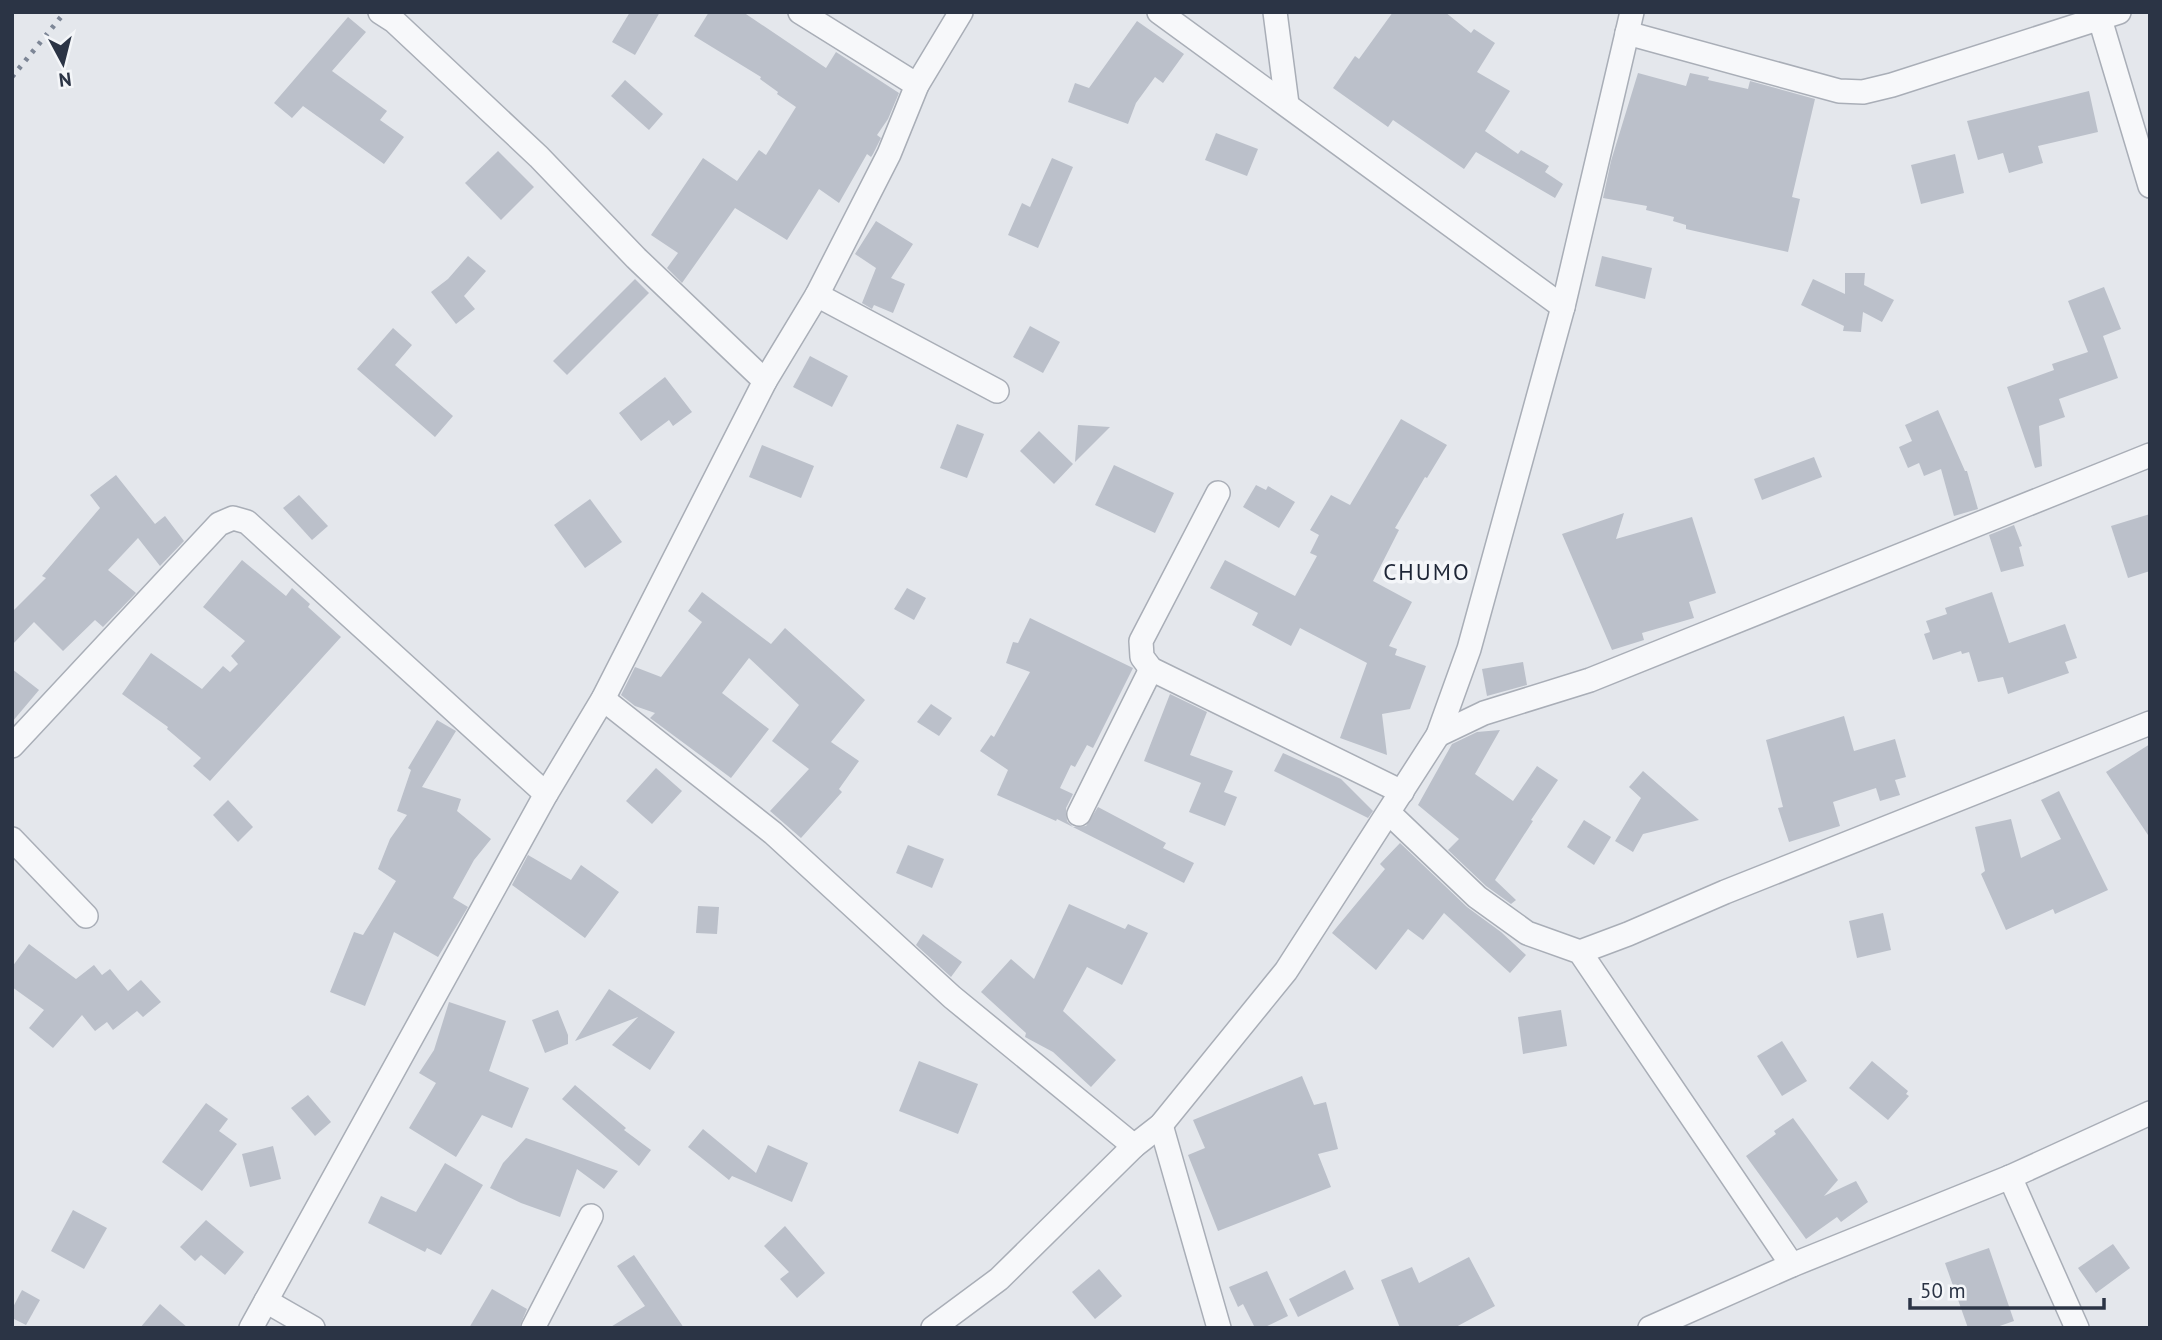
<svg xmlns="http://www.w3.org/2000/svg" width="2162" height="1340" font-family="'PT Sans',sans-serif">
  <style>
    .building { fill: #bbc0ca }
    .lines { fill: none; stroke-linecap: round; stroke-linejoin: round }
    .street-casing { stroke: #a9aeb7; stroke-width: 26 }
    .street { stroke: #f7f8fa; stroke-width: 23 }
    .rail { stroke: #7d8696; stroke-width: 5; stroke-dasharray: 3.5 7; stroke-linecap: butt }
    .labels { text-anchor: middle; stroke-width: 7; stroke-linejoin: round; paint-order: stroke }
    .quarter-label { font-size: 23px; letter-spacing: 2px; fill: #1d2536; stroke: #f4f6f9 }
  </style>
  <rect width="100%" height="100%" fill="#e4e7ec"/>
  <g class="building">
    <path d="M 630,12 L 660,12 L 635,55 L 612,42 Z"/>
    <path d="M 709,12 L 743,12 L 826,68 L 836,52 L 899,93 L 888,119 L 877,135 L 881,138 L 873,154 L 871,157 L 867,154 L 839,203 L 819,189 L 787,240 L 735,208 L 682,283 L 667,268 L 678,253 L 651,235 L 703,158 L 737,181 L 759,150 L 766,155 L 796,107 L 777,94 L 778,92 L 760,79 L 761,77 L 694,36 Z"/>
    <path d="M 1393,12 L 1445,12 L 1471,33 L 1474,29 L 1495,43 L 1477,72 L 1510,91 L 1485,131 L 1518,154 L 1521,150 L 1549,166 L 1545,172 L 1563,184 L 1555,198 L 1476,152 L 1464,169 L 1393,120 L 1388,127 L 1333,88 L 1355,56 L 1359,59 Z"/>
    <path d="M 348,17 L 366,32 L 332,71 L 387,111 L 380,120 L 404,137 L 384,164 L 303,106 L 292,118 L 274,103 Z"/>
    <path d="M 1137,21 L 1184,54 L 1163,83 L 1155,77 L 1136,103 L 1128,124 L 1068,102 L 1075,83 L 1089,88 Z"/>
    <path d="M 1638,73 L 1686,86 L 1690,73 L 1709,77 L 1708,80 L 1748,89 L 1750,81 L 1815,99 L 1792,197 L 1800,199 L 1788,252 L 1686,229 L 1686,225 L 1673,221 L 1674,217 L 1646,210 L 1647,206 L 1603,198 L 1611,161 Z"/>
    <path d="M 625,80 L 663,114 L 649,130 L 611,96 Z"/>
    <path d="M 2089,91 L 2098,132 L 2038,146 L 2043,163 L 2009,173 L 2003,153 L 1978,160 L 1967,121 Z"/>
    <path d="M 1216,133 L 1258,149 L 1247,176 L 1205,160 Z"/>
    <path d="M 498,151 L 534,187 L 501,220 L 465,183 Z"/>
    <path d="M 1955,154 L 1964,193 L 1921,204 L 1911,165 Z"/>
    <path d="M 1052,158 L 1073,167 L 1038,248 L 1008,235 L 1022,203 L 1030,207 Z"/>
    <path d="M 876,221 L 913,244 L 891,278 L 905,284 L 893,313 L 874,305 L 872,309 L 862,303 L 876,268 L 855,254 Z"/>
    <path d="M 468,256 L 486,271 L 464,296 L 475,309 L 456,324 L 431,292 L 448,279 Z"/>
    <path d="M 1602,256 L 1652,268 L 1645,299 L 1595,286 Z"/>
    <path d="M 1845,273 L 1865,273 L 1864,285 L 1894,300 L 1882,322 L 1863,312 L 1861,332 L 1843,331 L 1844,326 L 1801,305 L 1813,279 L 1845,294 Z"/>
    <path d="M 635,279 L 649,293 L 567,375 L 553,361 Z"/>
    <path d="M 2104,287 L 2121,329 L 2103,336 L 2118,378 L 2059,399 L 2065,417 L 2039,426 L 2042,466 L 2035,468 L 2007,387 L 2054,370 L 2052,364 L 2088,352 L 2068,301 Z"/>
    <path d="M 1030,326 L 1060,342 L 1043,373 L 1013,357 Z"/>
    <path d="M 393,328 L 412,345 L 395,365 L 453,416 L 435,437 L 357,369 Z"/>
    <path d="M 810,356 L 848,376 L 832,407 L 793,387 Z"/>
    <path d="M 665,377 L 692,412 L 673,426 L 669,420 L 641,441 L 619,413 Z"/>
    <path d="M 1938,410 L 1965,471 L 1967,471 L 1978,509 L 1954,516 L 1941,469 L 1924,476 L 1919,463 L 1908,468 L 1899,447 L 1912,441 L 1905,425 Z"/>
    <path d="M 1401,419 L 1447,445 L 1427,478 L 1425,477 L 1395,528 L 1399,530 L 1373,581 L 1412,602 L 1389,646 L 1397,649 L 1395,655 L 1426,666 L 1410,709 L 1382,714 L 1387,755 L 1340,738 L 1367,663 L 1300,628 L 1291,646 L 1252,625 L 1258,613 L 1210,588 L 1225,560 L 1295,596 L 1317,556 L 1310,553 L 1319,535 L 1310,530 L 1331,495 L 1350,505 Z"/>
    <path d="M 957,424 L 984,434 L 967,478 L 940,468 Z"/>
    <path d="M 1078,425 L 1110,427 L 1075,462 Z"/>
    <path d="M 1039,431 L 1073,464 L 1054,484 L 1020,451 Z"/>
    <path d="M 762,445 L 814,466 L 801,498 L 749,477 Z"/>
    <path d="M 1814,457 L 1822,477 L 1762,500 L 1754,479 Z"/>
    <path d="M 1114,465 L 1174,493 L 1155,533 L 1095,505 Z"/>
    <path d="M 116,475 L 155,524 L 165,516 L 184,541 L 160,566 L 138,538 L 108,570 L 136,593 L 103,627 L 95,620 L 63,651 L 34,622 L 12,645 L 12,612 L 46,578 L 42,576 L 100,508 L 90,495 Z"/>
    <path d="M 1256,485 L 1266,490 L 1268,486 L 1295,502 L 1279,528 L 1243,507 Z"/>
    <path d="M 299,495 L 328,526 L 312,540 L 283,508 Z"/>
    <path d="M 590,499 L 622,542 L 585,568 L 554,525 Z"/>
    <path d="M 1624,513 L 1616,539 L 1692,517 L 1716,593 L 1689,602 L 1694,618 L 1642,633 L 1644,640 L 1612,650 L 1562,534 Z"/>
    <path d="M 2150,514 L 2150,571 L 2128,578 L 2111,526 Z"/>
    <path d="M 2014,525 L 2022,546 L 2019,547 L 2024,566 L 2001,572 L 1989,535 Z"/>
    <path d="M 242,560 L 286,596 L 292,588 L 310,604 L 308,607 L 341,637 L 210,781 L 193,766 L 201,758 L 167,729 L 168,727 L 122,694 L 151,653 L 202,689 L 223,666 L 230,672 L 238,664 L 231,656 L 245,641 L 203,607 Z"/>
    <path d="M 907,588 L 926,598 L 914,620 L 894,609 Z"/>
    <path d="M 702,592 L 771,644 L 785,628 L 865,700 L 831,742 L 859,761 L 839,789 L 842,792 L 801,838 L 770,811 L 809,769 L 772,741 L 799,705 L 749,658 L 722,693 L 769,729 L 731,778 L 650,718 L 655,713 L 635,706 L 621,695 L 635,667 L 661,677 L 702,622 L 688,611 Z"/>
    <path d="M 1992,592 L 2009,643 L 2065,624 L 2077,658 L 2065,662 L 2069,673 L 2008,694 L 2003,677 L 1978,682 L 1969,652 L 1962,654 L 1961,651 L 1933,660 L 1924,634 L 1930,632 L 1926,621 L 1947,614 L 1945,608 Z"/>
    <path d="M 1030,618 L 1133,668 L 1093,748 L 1087,745 L 1075,767 L 1071,765 L 1060,788 L 1073,794 L 1066,808 L 1067,821 L 1073,827 L 1086,826 L 1098,807 L 1166,843 L 1163,848 L 1194,863 L 1184,883 L 1057,819 L 1056,821 L 997,795 L 1008,770 L 980,751 L 991,735 L 994,737 L 1030,672 L 1006,663 L 1013,642 L 1018,643 Z"/>
    <path d="M 1523,662 L 1527,685 L 1487,696 L 1482,669 Z"/>
    <path d="M 12,669 L 39,690 L 12,722 Z"/>
    <path d="M 1170,694 L 1207,712 L 1190,755 L 1233,771 L 1224,792 L 1237,797 L 1225,826 L 1189,812 L 1201,783 L 1144,761 Z"/>
    <path d="M 931,704 L 952,718 L 939,736 L 917,722 Z"/>
    <path d="M 1844,716 L 1854,751 L 1895,739 L 1906,777 L 1895,780 L 1900,795 L 1880,801 L 1876,788 L 1833,802 L 1840,826 L 1789,842 L 1778,808 L 1783,807 L 1766,740 Z"/>
    <path d="M 437,720 L 456,731 L 422,787 L 461,799 L 457,811 L 491,839 L 474,860 L 453,898 L 468,907 L 438,957 L 394,932 L 365,1006 L 330,992 L 354,932 L 363,935 L 396,881 L 378,869 L 390,839 L 407,815 L 397,811 L 411,770 L 408,768 Z"/>
    <path d="M 1500,730 L 1475,774 L 1513,801 L 1537,766 L 1558,780 L 1531,820 L 1533,821 L 1495,880 L 1516,900 L 1511,904 L 1486,886 L 1448,850 L 1459,839 L 1418,805 L 1452,744 L 1477,732 Z"/>
    <path d="M 2150,744 L 2150,838 L 2106,772 Z"/>
    <path d="M 1283,753 L 1341,779 L 1373,811 L 1368,818 L 1274,771 Z"/>
    <path d="M 656,768 L 682,791 L 652,824 L 626,801 Z"/>
    <path d="M 1643,771 L 1699,820 L 1643,834 L 1633,852 L 1615,841 L 1641,798 L 1629,787 Z"/>
    <path d="M 2059,791 L 2108,890 L 2055,914 L 2053,909 L 2006,930 L 1981,874 L 1985,871 L 1975,827 L 2011,819 L 2021,858 L 2061,839 L 2041,800 Z"/>
    <path d="M 228,800 L 253,827 L 238,842 L 213,815 Z"/>
    <path d="M 1584,820 L 1611,837 L 1594,865 L 1567,847 Z"/>
    <path d="M 1400,843 L 1467,907 L 1501,932 L 1526,955 L 1510,973 L 1444,913 L 1423,940 L 1408,929 L 1376,970 L 1332,933 L 1385,869 L 1380,864 Z"/>
    <path d="M 908,845 L 944,859 L 932,888 L 896,873 Z"/>
    <path d="M 528,855 L 571,880 L 581,865 L 619,892 L 585,938 L 512,885 Z"/>
    <path d="M 1069,904 L 1125,929 L 1128,924 L 1148,933 L 1122,985 L 1087,967 L 1063,1011 L 1116,1060 L 1091,1087 L 1053,1052 L 1025,1037 L 1026,1033 L 981,992 L 1011,959 L 1034,979 Z"/>
    <path d="M 698,906 L 719,907 L 717,934 L 696,933 Z"/>
    <path d="M 1883,913 L 1891,950 L 1857,958 L 1849,921 Z"/>
    <path d="M 923,934 L 962,962 L 951,977 L 916,945 Z"/>
    <path d="M 29,944 L 76,979 L 94,965 L 102,975 L 110,969 L 128,991 L 141,980 L 161,1002 L 143,1017 L 137,1011 L 113,1030 L 107,1022 L 95,1031 L 82,1015 L 53,1048 L 29,1028 L 44,1010 L 12,987 L 12,967 Z"/>
    <path d="M 609,989 L 675,1032 L 650,1070 L 612,1045 L 638,1017 L 575,1041 Z"/>
    <path d="M 449,1002 L 506,1021 L 489,1071 L 529,1088 L 512,1128 L 482,1115 L 456,1157 L 409,1128 L 436,1083 L 419,1073 L 434,1050 Z"/>
    <path d="M 558,1010 L 568,1035 L 568,1044 L 545,1053 L 532,1020 Z"/>
    <path d="M 1561,1010 L 1567,1046 L 1523,1054 L 1518,1017 Z"/>
    <path d="M 1782,1041 L 1807,1081 L 1782,1096 L 1757,1056 Z"/>
    <path d="M 919,1061 L 978,1084 L 958,1134 L 899,1111 Z"/>
    <path d="M 1872,1061 L 1908,1091 L 1906,1094 L 1909,1096 L 1888,1120 L 1849,1088 Z"/>
    <path d="M 1302,1076 L 1314,1105 L 1326,1102 L 1338,1149 L 1318,1154 L 1331,1187 L 1218,1231 L 1188,1155 L 1205,1148 L 1193,1120 Z"/>
    <path d="M 575,1085 L 626,1128 L 624,1130 L 651,1150 L 639,1166 L 562,1099 Z"/>
    <path d="M 308,1095 L 331,1122 L 315,1136 L 291,1108 Z"/>
    <path d="M 206,1103 L 228,1119 L 219,1131 L 237,1144 L 202,1191 L 162,1162 Z"/>
    <path d="M 1793,1118 L 1838,1180 L 1824,1196 L 1856,1181 L 1868,1202 L 1841,1222 L 1837,1217 L 1806,1239 L 1746,1156 L 1776,1134 L 1774,1131 Z"/>
    <path d="M 703,1129 L 756,1173 L 768,1145 L 808,1163 L 792,1202 L 732,1176 L 729,1180 L 688,1147 Z"/>
    <path d="M 526,1138 L 560,1150 L 618,1171 L 604,1189 L 577,1169 L 560,1217 L 521,1203 L 490,1188 L 503,1163 Z"/>
    <path d="M 273,1146 L 281,1179 L 250,1187 L 242,1154 Z"/>
    <path d="M 445,1163 L 483,1185 L 441,1255 L 427,1248 L 425,1252 L 368,1223 L 381,1196 L 416,1212 Z"/>
    <path d="M 73,1210 L 107,1228 L 84,1269 L 51,1251 Z"/>
    <path d="M 206,1220 L 244,1252 L 225,1275 L 201,1255 L 195,1261 L 180,1247 Z"/>
    <path d="M 785,1226 L 825,1273 L 797,1298 L 780,1279 L 789,1272 L 764,1246 Z"/>
    <path d="M 2113,1244 L 2130,1268 L 2096,1293 L 2078,1268 Z"/>
    <path d="M 1989,1248 L 2014,1321 L 1994,1328 L 1968,1328 L 1945,1263 Z"/>
    <path d="M 634,1255 L 684,1328 L 609,1328 L 645,1306 L 617,1266 Z"/>
    <path d="M 1469,1257 L 1495,1306 L 1454,1328 L 1400,1328 L 1381,1280 L 1412,1267 L 1419,1283 Z"/>
    <path d="M 1099,1269 L 1122,1296 L 1095,1319 L 1072,1292 Z"/>
    <path d="M 1345,1270 L 1354,1289 L 1298,1317 L 1289,1299 Z"/>
    <path d="M 1267,1271 L 1288,1316 L 1263,1328 L 1255,1328 L 1243,1304 L 1238,1307 L 1229,1287 Z"/>
    <path d="M 492,1289 L 527,1309 L 519,1328 L 469,1328 Z"/>
    <path d="M 22,1290 L 40,1300 L 26,1325 L 12,1318 L 12,1309 Z"/>
    <path d="M 160,1304 L 188,1328 L 140,1328 Z"/>
  </g>
  <g class="lines">
    <g class="street-casing">
      <g id="street">
        <path d="M 380,12 L 394,21 L 539,157 L 636,258 L 765,381"/>
        <path d="M 800,12 L 917,85"/>
        <path d="M 1159,12 L 1563,307"/>
        <path d="M 1275,12 L 1287,104"/>
        <path d="M 2100,19 L 2150,186"/>
        <path d="M 1627,33 L 1839,91 L 1863,92 L 1892,85 L 2119,12"/>
        <path d="M 817,295 L 997,391"/>
        <path d="M 1218,493 L 1141,641 L 1142,657 L 1151,669 L 1402,792"/>
        <path d="M 603,699 L 773,833 L 952,997 L 1134,1146"/>
        <path d="M 1438,735 L 1484,713 L 1590,680 L 2150,455"/>
        <path d="M 12,746 L 219,524 L 233,518 L 247,522 L 546,794"/>
        <path d="M 1389,813 L 1477,897 L 1527,933 L 1580,952 L 1792,1265"/>
        <path d="M 1079,814 L 1151,669"/>
        <path d="M 12,839 L 86,916"/>
        <path d="M 1580,952 L 1628,934 L 1725,892 L 2150,723"/>
        <path d="M 1161,1125 L 1219,1328"/>
        <path d="M 2010,1177 L 2077,1328"/>
        <path d="M 266,1301 L 313,1328"/>
        <path d="M 251,1328 L 546,794 L 603,699 L 765,381 L 817,295 L 889,154 L 917,85 L 961,12"/>
        <path d="M 533,1328 L 591,1216"/>
        <path d="M 933,1328 L 999,1279 L 1134,1146 L 1161,1125 L 1286,971 L 1438,735 L 1469,649 L 1563,307 L 1632,12"/>
        <path d="M 1650,1328 L 1792,1265 L 2010,1177 L 2150,1113"/>
      </g>
    </g>
    <use href="#street" class="street"/>
    <path class="rail" d="M 12,77 L 65,12"/>
  </g>
  <g class="labels">
    <g class="quarter-label">
      <text x="1427" y="580">CHUMO</text>
    </g>
  </g>
  <rect width="2162" height="1340" fill="none" stroke="#2b3445" stroke-width="28"/>
  <g transform="translate(63 63) rotate(173)" stroke="#f4f6f9" stroke-width="5" paint-order="stroke">
  <path d="M0-5L12 26L0 18L-12 26Z" fill="#2b3445"/>
  <text y="-10" font-size="19" font-weight="bold" text-anchor="middle" fill="#2b3445">N</text>
  </g>
  <path d="M1910 1298v10h194v-10" fill="none" stroke="#2b3445" stroke-width="3.5"/>
  <text x="1920" y="1298" font-size="21" fill="#2b3445" stroke="#f4f6f9" stroke-width="5" paint-order="stroke">50 m</text>
</svg>
